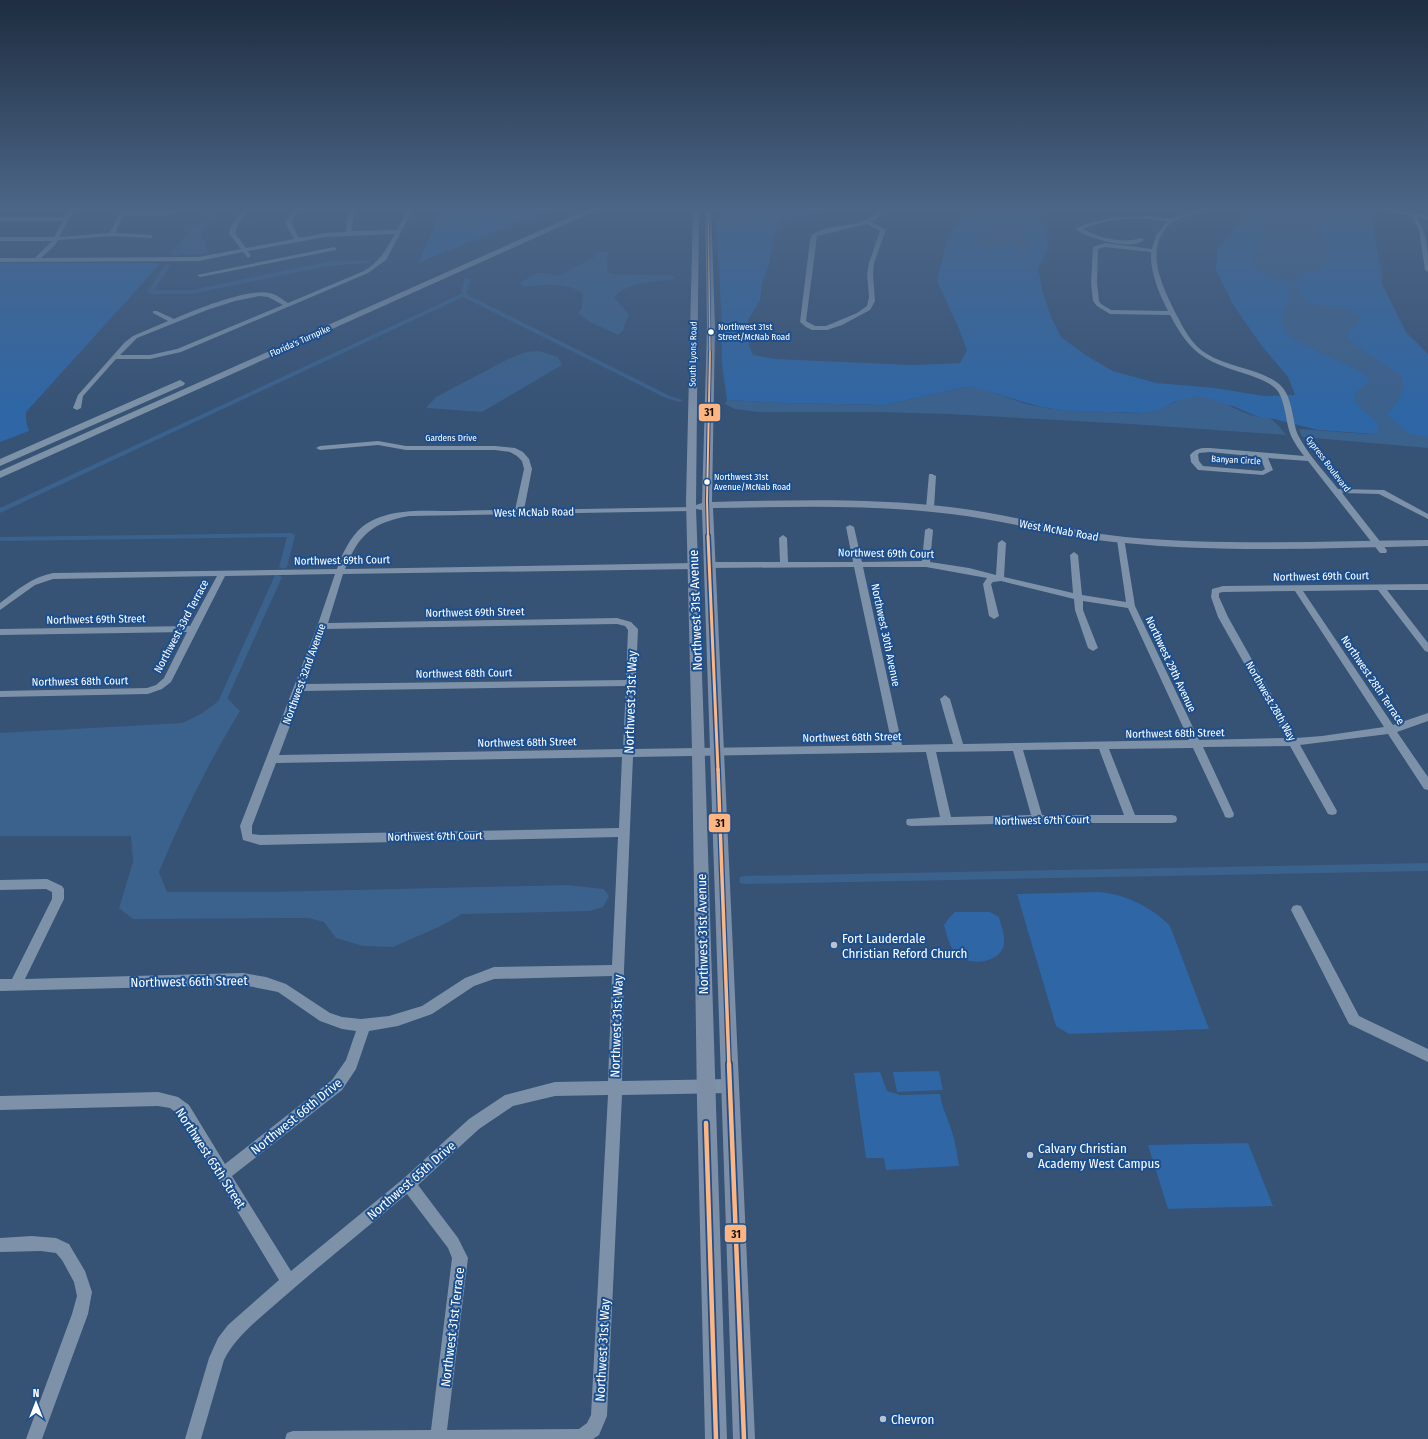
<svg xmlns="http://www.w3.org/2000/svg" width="1428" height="1439" font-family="'Fira Sans Condensed',sans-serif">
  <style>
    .green { fill: #2f66a5 }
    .water { fill: #3b618d }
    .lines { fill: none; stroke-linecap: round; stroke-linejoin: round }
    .canal { fill: #3b618d; fill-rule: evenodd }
    .minor { fill: #7d92a8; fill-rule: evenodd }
    .major { fill: #7d8ea7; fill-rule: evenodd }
    .highway { fill: #7e92a7; fill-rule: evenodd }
    .bus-1-far4-casing { stroke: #1b4f8f; stroke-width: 3 }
    .bus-1-far3-casing { stroke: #1b4f8f; stroke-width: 4 }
    .bus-1-far2-casing { stroke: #1b4f8f; stroke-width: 6 }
    .bus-1-far1-casing { stroke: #1b4f8f; stroke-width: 6 }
    .bus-1-casing { stroke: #1b4f8f; stroke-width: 8 }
    .bus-1-far4 { stroke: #ffb580; stroke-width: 1.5 }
    .bus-1-far3 { stroke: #ffb580; stroke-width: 2 }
    .bus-1-far2 { stroke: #ffb580; stroke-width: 3 }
    .bus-1-far1 { stroke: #ffb580; stroke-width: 3.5 }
    .bus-1 { stroke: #ffb580; stroke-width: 4.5 }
    .bus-dot { fill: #fff; stroke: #1b4f8f; stroke-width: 1.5 }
    .poi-dot { fill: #b9c2ce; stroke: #1b4f8f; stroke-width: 1.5 }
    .labels { text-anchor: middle; stroke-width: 4; stroke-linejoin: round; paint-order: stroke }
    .far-bus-label { font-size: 9px; fill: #fff; stroke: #1b4f8f; text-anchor: start }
    .far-street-label { font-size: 9px; fill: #fff; stroke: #1b4f8f }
    .street-label { font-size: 11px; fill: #fff; stroke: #1b4f8f }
    .near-street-label { font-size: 13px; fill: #fff; stroke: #1b4f8f }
    .near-poi-label { font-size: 13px; fill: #fff; stroke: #1b4f8f; text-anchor: start }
    .line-badge { stroke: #1b4f8f; stroke-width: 1.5 }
    .pale-badge-label { font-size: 11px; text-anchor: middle; font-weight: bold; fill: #111 }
  </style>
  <rect width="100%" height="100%" fill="#365274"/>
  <g class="green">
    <path d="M 444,207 L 555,207 L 418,263 Z"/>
    <path d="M 743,207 L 835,207 L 833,209 L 785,218 L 779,221 L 773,238 L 769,264 L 762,284 L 760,300 L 748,320 L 749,345 L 753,355 L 776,359 L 913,365 L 960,363 L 967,350 L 959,329 L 937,281 L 948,237 L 965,215 L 964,210 L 953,207 L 1124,207 L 1076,210 L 1048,209 L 1039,216 C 1050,239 1050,246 1038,269 L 1043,293 L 1051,317 L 1061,337 L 1087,356 L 1113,371 L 1156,383 L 1215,388 L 1264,396 L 1295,395 L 1288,377 L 1261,345 L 1234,306 L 1216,271 L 1217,250 L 1235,229 L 1250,207 L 1369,207 L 1370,208 L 1378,254 L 1382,272 L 1382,284 L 1406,332 L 1428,354 L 1428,438 L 1318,430 L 1270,418 L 1261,418 L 1233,406 L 1176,401 L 1158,411 L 1144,413 L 1068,411 L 1041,407 L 990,392 L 966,387 L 885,405 L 783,403 L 727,400 L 722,364 L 722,324 L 716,222 L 724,212 L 740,209 Z"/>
    <path d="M 0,263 L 155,263 L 160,264 L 26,412 L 26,421 L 29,431 L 0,442 Z"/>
    <path d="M 1097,892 C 1123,893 1152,907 1170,926 L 1209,1029 L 1069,1034 L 1056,1026 L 1017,894 Z"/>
    <path d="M 955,912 L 990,912 L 999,917 C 1001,926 1007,939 1003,948 C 996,964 968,966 957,954 C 949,947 947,935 944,925 L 949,918 Z"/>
    <path d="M 939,1071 L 943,1090 L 897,1092 L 893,1072 Z"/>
    <path d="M 880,1072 L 887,1091 L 900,1095 L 940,1094 C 942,1108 946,1113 950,1126 C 955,1139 957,1153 959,1166 L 886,1170 L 884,1158 L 866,1158 L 854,1073 Z"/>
    <path d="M 1248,1143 L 1273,1206 L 1168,1209 L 1148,1145 Z"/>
  </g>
  <g class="water">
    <path d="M 747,207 L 753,207 L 748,211 L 747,217 L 733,224 L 728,229 L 724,226 L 722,218 L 724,215 L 741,212 Z"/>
    <path d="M 1307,207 L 1325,207 L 1338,216 L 1317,222 L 1314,228 C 1321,236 1332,251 1330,262 L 1315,271 L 1302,273 L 1292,282 C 1284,282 1253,271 1251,262 C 1250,256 1259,253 1260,247 C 1262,239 1257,233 1265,226 C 1277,216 1293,215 1307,207 Z"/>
    <path d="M 1004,223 C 1019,224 1029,233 1029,249 L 1023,252 L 1018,250 C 1013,236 998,248 990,251 L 977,245 L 977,241 C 983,236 991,235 996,230 C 999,227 999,225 1004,223 Z"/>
    <path d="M 193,228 L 200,228 L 208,253 L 187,255 L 170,254 Z"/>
    <path d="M 608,251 L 607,270 L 611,274 L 674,276 L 674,279 C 653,282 630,281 614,297 L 629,315 L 625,323 L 623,331 L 618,335 L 590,322 L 578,313 L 582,308 L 583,294 C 567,281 543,285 523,287 L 519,283 L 538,273 L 546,273 L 559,276 L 594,257 L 595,254 L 601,252 Z"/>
    <path d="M 1294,284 L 1306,302 C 1324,308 1344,304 1360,317 L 1359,322 L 1348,332 L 1347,337 L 1361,349 L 1400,374 C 1410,387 1397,404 1387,414 L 1408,433 L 1428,437 L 1428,448 L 1302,437 L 1299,429 L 1366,434 L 1378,433 C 1378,430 1378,426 1377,424 C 1373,414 1351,407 1355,395 C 1357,388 1366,387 1369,380 L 1361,372 L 1301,343 C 1290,337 1280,330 1283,316 C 1283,310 1288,306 1289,301 C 1290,295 1287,291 1289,285 Z"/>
    <path d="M 540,351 L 558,357 L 562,365 L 482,412 L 426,408 L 436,397 L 508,359 L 526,352 Z"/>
    <path d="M 966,387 C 992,390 1015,402 1040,407 C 1062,411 1084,411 1107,412 C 1119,412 1131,414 1143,413 C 1164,412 1179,395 1201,397 C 1225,399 1246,419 1270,418 L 1279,426 L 1286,435 L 1130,424 L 949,414 L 874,412 L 757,412 L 735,409 L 725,404 L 727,400 L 783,403 L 885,405 Z"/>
    <path d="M 225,696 L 240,711 C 209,762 182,816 159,872 L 167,892 L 269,892 L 567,885 L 604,889 L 609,896 L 603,907 L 590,911 L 462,914 L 441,926 L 393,947 L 363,946 L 336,938 L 324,922 L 308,918 L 133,919 L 119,908 L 133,862 L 131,836 L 0,836 L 0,733 L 182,723 L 201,714 Z"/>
  </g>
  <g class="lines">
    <g class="canal">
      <path d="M 214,207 L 219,207 L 178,256 L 174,256 L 174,254 Z"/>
      <path d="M 367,260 L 370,262 L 369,263 L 327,266 L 192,294 L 150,294 L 147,292 L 165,265 L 167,264 L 170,266 L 154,290 L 192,290 L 327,262 Z"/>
      <path d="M 467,278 L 470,280 L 466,294 L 670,396 L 683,400 L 680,402 L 666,398 L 463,297 L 0,513 L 0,508 L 461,294 L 464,280 Z"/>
      <path d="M 291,533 L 295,535 L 287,567 L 283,569 L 279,567 L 287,537 L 0,541 L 0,537 Z"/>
      <path d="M 275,575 L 278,575 L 282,577 L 224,706 L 223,708 L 217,708 L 216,706 Z"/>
      <path d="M 1428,863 L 1428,871 L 744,884 L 740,883 L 739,880 L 740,877 L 744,876 Z"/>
    </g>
    <g class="minor">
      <path d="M 71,207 L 76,207 L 59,237 L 110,233 L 122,208 L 127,209 L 125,212 L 168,212 L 174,207 L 179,207 L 172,214 L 164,216 L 123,216 L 115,233 L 150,235 L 152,236 L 152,238 L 112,236 L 58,240 L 55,245 L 41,258 L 199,257 L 241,249 L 229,233 L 232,224 L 246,207 L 251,207 L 238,224 L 235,233 L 246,248 L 294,239 L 285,223 L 295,207 L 300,207 L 291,223 L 299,238 L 325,233 L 346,232 L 347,218 L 351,207 L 356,207 L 353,218 L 352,231 L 397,230 L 409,207 L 414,207 L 386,260 L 368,273 L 181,352 L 150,359 L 116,359 L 83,396 L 81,408 L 77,410 L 73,408 L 78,395 L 125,342 L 133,336 L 168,321 L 153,313 L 153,311 L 157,311 L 174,319 C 194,310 249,288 269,293 C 276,294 282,299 288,303 L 364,271 C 381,260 385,251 395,234 L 325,237 L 248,251 L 251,256 L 248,258 L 243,252 L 199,261 L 0,262 L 0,258 L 35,258 L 52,241 L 0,241 L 0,237 L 54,237 L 63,221 L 0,221 L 0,217 L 64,217 ZM 259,296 L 268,297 L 283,305 L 177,349 L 150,355 L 120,355 L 137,338 L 207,310 L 235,301 Z"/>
      <path d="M 880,207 L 885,207 L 880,216 L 871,222 L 886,230 L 874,263 L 873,274 L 875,301 L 870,310 L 842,325 L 827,330 L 812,330 L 806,327 L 800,322 L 810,240 L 812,235 C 833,220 865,232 880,207 ZM 867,224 L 880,231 L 869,263 L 867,274 L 869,297 L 867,306 L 857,313 L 826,326 L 815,326 L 806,321 L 817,236 Z"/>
      <path d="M 1198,207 L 1204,207 L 1203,211 C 1193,216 1178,216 1169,225 C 1144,249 1162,286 1175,312 C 1183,327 1191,345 1207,354 C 1229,368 1265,369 1282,387 C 1293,399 1292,421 1298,435 C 1308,455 1325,472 1338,489 L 1384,490 L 1428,514 L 1428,519 L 1379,494 L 1342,493 L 1386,549 L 1387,551 L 1386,553 L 1380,553 L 1308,461 L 1268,458 L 1273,470 L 1263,475 L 1198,470 L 1191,462 L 1190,455 C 1196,448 1201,448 1210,448 L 1304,456 C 1298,448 1292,440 1289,430 C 1286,419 1284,397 1276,389 C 1268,381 1255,377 1243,373 C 1203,360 1191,354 1170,315 L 1110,314 L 1097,306 L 1093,301 L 1091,283 L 1093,247 L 1105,243 L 1152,249 L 1156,235 L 1167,222 C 1142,215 1106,218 1083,229 C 1098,238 1124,244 1141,238 L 1144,240 C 1130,251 1091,239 1077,230 L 1077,228 L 1085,224 L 1110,218 L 1151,216 L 1170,219 L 1195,211 L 1198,209 ZM 1105,247 L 1151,252 C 1150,273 1159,293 1168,311 L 1111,310 L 1101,304 L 1099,301 L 1097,283 L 1098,249 ZM 1210,452 L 1260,457 L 1265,469 L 1262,471 L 1203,466 L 1199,461 L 1198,455 L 1199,453 Z"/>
      <path d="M 1375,207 L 1385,207 L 1428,216 L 1428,220 L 1417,217 C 1428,236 1428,250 1428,272 L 1425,270 L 1419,229 L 1411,216 Z"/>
      <path d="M 334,247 L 336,248 L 336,250 L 200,277 L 197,275 Z"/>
      <path d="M 378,441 L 406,446 L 495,446 L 515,448 L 523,452 L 529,459 L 532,469 L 524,510 L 695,507 L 695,511 L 692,511 L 409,516 C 372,523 359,534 345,569 L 694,563 L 698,566 L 694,569 L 343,574 L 328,623 L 617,618 L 631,622 L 638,629 L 633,749 L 892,745 L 854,567 L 709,568 L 705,565 L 709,562 L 780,562 L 779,538 L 783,535 L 787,538 L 788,562 L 853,562 L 846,527 L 850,525 L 854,527 L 862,562 L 922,561 L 925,530 L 929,528 L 933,530 L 930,562 L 969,568 L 996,575 L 998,543 L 1002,540 L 1006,543 L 1004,577 L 1073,593 L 1070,555 L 1074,552 L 1078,555 L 1082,595 L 1126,602 L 1117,540 L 1118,538 L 1124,538 L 1135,606 L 1199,740 L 1286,738 L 1218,617 L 1211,597 L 1212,589 L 1223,586 L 1428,584 L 1428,590 L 1387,590 L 1428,643 L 1428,652 L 1425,651 L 1378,590 L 1303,591 L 1393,725 L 1428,713 L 1428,721 L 1397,732 L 1428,777 L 1428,790 L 1424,789 L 1388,734 L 1300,745 L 1337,811 L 1336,814 L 1332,815 L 1328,814 L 1290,746 L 1203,747 L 1234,814 L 1233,817 L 1229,818 L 1225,817 L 1224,814 L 1193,748 L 1109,749 L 1135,815 L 1172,815 L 1176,816 L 1177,819 L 1176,822 L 1172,823 L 1038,823 L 911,826 L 907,825 L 906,822 L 907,819 L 940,817 L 926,752 L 633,757 L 624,970 L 622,1081 L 730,1079 L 735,1081 L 737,1086 L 735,1091 L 730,1093 L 622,1095 L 607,1416 L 599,1435 L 593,1439 L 285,1439 L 287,1433 L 293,1431 L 431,1430 L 452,1258 L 448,1248 L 407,1194 C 364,1230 320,1265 278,1302 C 258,1320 236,1336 224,1360 L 201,1439 L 185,1439 L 209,1358 L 218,1338 L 228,1325 L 279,1280 L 179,1115 L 170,1108 L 158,1106 L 0,1110 L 0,1096 L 158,1092 L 178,1097 L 189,1105 L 225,1164 L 332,1080 L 346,1060 L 356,1031 L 342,1029 L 320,1021 L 278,992 L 243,985 L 0,991 L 0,979 L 12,979 L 52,899 L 52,892 L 46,889 L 0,890 L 0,880 L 47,879 L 62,886 L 64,889 L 64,899 L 25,979 L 243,973 L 266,977 L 286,984 L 330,1013 L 342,1017 L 361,1019 L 389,1016 L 422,1006 L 465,978 L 494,967 L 612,965 L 618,837 L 260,845 L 243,840 L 240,826 L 317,627 L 335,574 L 225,576 L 171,682 L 162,689 L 148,694 L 0,697 L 0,691 L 147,688 L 156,685 L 164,678 L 187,632 L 0,635 L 0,629 L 190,626 L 217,576 L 53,579 L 35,585 L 0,610 L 0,603 C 17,590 32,577 53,573 L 337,569 C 342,554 350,537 362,527 C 387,507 425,511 454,511 C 475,510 495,510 515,510 L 524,469 L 522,461 L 517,456 L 510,452 L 495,450 L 406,450 L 378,445 L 320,450 L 316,448 L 320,446 ZM 863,567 L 926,567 L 987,578 L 983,584 L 989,616 L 994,619 L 999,616 L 991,584 L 993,582 L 1001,581 L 1074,599 L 1075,610 L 1088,648 L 1093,651 L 1098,648 L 1083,610 L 1083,601 L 1128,608 L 1189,740 L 963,744 L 950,699 L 945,695 L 940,699 L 953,744 L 902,745 ZM 1295,591 L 1384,727 L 1322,736 L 1296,738 L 1228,617 L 1219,597 L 1219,593 L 1223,592 ZM 617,624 L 625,626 L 628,630 L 626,680 L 305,684 L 326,629 ZM 626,686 L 623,749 L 279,755 L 303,691 ZM 1099,749 L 1124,815 L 1042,815 L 1023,750 ZM 1013,751 L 1031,815 L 951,817 L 936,752 ZM 622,757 L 619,828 L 260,835 L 252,834 L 252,826 L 276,763 ZM 612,976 L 608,1081 L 555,1082 L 505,1095 L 469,1119 L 403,1179 L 291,1271 L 232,1176 L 342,1090 L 356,1069 L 369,1031 L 398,1026 L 432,1014 L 474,986 L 494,979 ZM 608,1095 L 591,1415 L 587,1423 L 579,1429 L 447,1430 L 468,1258 L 458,1238 L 418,1185 L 479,1129 L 513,1106 L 555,1096 Z"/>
      <path d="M 929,474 L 932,474 L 936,476 L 934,508 L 930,510 L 926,508 Z"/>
      <path d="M 1297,905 L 1301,906 L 1359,1016 L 1428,1049 L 1428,1062 L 1349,1024 L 1291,910 L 1293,906 Z"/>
      <path d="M 32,1236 L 56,1238 L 69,1244 L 85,1271 L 92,1292 L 88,1314 L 42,1439 L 26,1439 L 72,1314 L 77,1296 L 74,1282 L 62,1260 L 56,1253 L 41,1251 L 0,1252 L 0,1238 Z"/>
    </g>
    <path class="major" d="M 693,207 L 699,207 L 696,505 L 702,503 L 707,327 L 705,207 L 711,207 L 715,327 L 712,502 C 792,500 871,498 950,507 C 1009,514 1066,531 1125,537 C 1225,546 1327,541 1428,540 L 1428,546 C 1327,548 1225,553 1125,543 C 1066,538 1009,521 951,514 C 871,504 792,507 713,508 L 755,1439 L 733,1439 L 702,510 L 696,509 C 708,819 716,1129 727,1439 L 705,1439 L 697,1103 L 692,751 L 686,501 Z"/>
    <g class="highway">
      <path d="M 593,207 L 604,207 L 0,478 L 0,471 Z"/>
      <path d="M 180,380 L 185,383 L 184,385 L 0,466 L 0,459 Z"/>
    </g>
    <g class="bus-1-far4-casing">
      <path id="bus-1-far4" d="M 708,207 L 710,353"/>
    </g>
    <g class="bus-1-far3-casing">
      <path id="bus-1-far3" d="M 708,537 L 707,500 L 710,352"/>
    </g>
    <g class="bus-1-far2-casing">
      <path id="bus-1-far2" d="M 708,536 L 718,770"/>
    </g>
    <g class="bus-1-far1-casing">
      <path id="bus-1-far1" d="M 718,769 L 729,1065"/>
    </g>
    <g class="bus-1-casing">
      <g id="bus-1">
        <path d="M 729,1064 L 744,1439"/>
        <path d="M 706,1123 L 716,1439"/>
      </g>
    </g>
    <use href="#bus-1-far4" class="bus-1-far4"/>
    <use href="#bus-1-far3" class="bus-1-far3"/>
    <use href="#bus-1-far2" class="bus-1-far2"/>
    <use href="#bus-1-far1" class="bus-1-far1"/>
    <use href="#bus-1" class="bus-1"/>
  </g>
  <linearGradient id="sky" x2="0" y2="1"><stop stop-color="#1e2d40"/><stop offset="0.51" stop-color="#4c6688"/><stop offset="1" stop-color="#4c6688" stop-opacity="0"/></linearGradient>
  <rect width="1428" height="409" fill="url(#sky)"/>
  <g class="bus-dot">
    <circle cx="711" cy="332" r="3.5"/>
    <circle cx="707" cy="482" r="3.5"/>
  </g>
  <g class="poi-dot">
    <circle cx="834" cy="945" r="4"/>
    <circle cx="1030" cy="1155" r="4"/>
    <circle cx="883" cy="1419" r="4"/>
  </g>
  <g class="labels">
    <g class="far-bus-label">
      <text x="718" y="330">Northwest 31st<tspan x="718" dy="10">Street/McNab Road</tspan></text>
      <text x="714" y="480">Northwest 31st<tspan x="714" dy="10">Avenue/McNab Road</tspan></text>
    </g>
    <g class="far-street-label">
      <text transform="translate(300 341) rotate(-24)" y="3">Florida's Turnpike</text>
      <text transform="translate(693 354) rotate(-89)" y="3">South Lyons Road</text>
      <text x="451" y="441">Gardens Drive</text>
      <text transform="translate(1236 460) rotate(3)" y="3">Banyan Circle</text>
      <text transform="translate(1328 464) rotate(53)" y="3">Cypress Boulevard</text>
    </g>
    <g class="street-label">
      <text transform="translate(534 512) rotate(-1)" y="4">West McNab Road</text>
      <text transform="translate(1059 530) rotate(10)" y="4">West McNab Road</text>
      <text transform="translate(886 553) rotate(1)" y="4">Northwest 69th Court</text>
      <text transform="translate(342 560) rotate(-1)" y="4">Northwest 69th Court</text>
      <text transform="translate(1321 576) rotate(-1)" y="4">Northwest 69th Court</text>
      <text transform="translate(475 612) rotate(-1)" y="4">Northwest 69th Street</text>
      <text transform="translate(96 619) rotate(-1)" y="4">Northwest 69th Street</text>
      <text transform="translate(181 626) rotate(-62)" y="4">Northwest 33rd Terrace</text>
      <text transform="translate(886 635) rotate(78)" y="4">Northwest 30th Avenue</text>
      <text transform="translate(1171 664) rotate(65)" y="4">Northwest 29th Avenue</text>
      <text transform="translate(464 673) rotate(-1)" y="4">Northwest 68th Court</text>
      <text transform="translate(304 674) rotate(-70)" y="4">Northwest 32nd Avenue</text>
      <text transform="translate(1373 680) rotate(56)" y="4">Northwest 28th Terrace</text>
      <text transform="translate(80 681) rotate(-1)" y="4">Northwest 68th Court</text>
      <text transform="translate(1271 701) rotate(60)" y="4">Northwest 28th Way</text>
      <text transform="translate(1175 733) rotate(-1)" y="4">Northwest 68th Street</text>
      <text transform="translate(852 737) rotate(-1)" y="4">Northwest 68th Street</text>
      <text transform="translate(527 742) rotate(-1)" y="4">Northwest 68th Street</text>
      <text transform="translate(1042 820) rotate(-1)" y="4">Northwest 67th Court</text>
      <text transform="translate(435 836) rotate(-1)" y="4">Northwest 67th Court</text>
    </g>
    <g class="near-street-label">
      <text transform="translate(695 610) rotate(-92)" y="5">Northwest 31st Avenue</text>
      <text transform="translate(630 702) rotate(-88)" y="5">Northwest 31st Way</text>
      <text transform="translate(702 934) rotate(-91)" y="5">Northwest 31st Avenue</text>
      <text transform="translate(189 981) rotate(-1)" y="5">Northwest 66th Street</text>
      <text transform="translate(616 1026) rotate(-88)" y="5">Northwest 31st Way</text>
      <text transform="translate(296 1116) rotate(-39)" y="5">Northwest 66th Drive</text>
      <text transform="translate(211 1158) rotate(57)" y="5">Northwest 65th Street</text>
      <text transform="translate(411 1180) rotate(-41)" y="5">Northwest 65th Drive</text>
      <text transform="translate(452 1327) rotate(-83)" y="5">Northwest 31st Terrace</text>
      <text transform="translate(602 1350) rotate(-87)" y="5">Northwest 31st Way</text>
    </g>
    <g class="near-poi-label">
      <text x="842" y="943">Fort Lauderdale<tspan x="842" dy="15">Christian Reford Church</tspan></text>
      <text x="1038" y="1153">Calvary Christian<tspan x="1038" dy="15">Academy West Campus</tspan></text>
      <text x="891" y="1424">Chevron</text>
    </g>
  </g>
  <g class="line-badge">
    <rect x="698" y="403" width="23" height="19" rx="4" fill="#ffb580"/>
    <rect x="708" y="813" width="23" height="20" rx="4" fill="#ffb580"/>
    <rect x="724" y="1224" width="23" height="19" rx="4" fill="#ffb580"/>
  </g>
  <g class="pale-badge-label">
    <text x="709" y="416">31</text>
    <text x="720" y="827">31</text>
    <text x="736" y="1238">31</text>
  </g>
  <g transform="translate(36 1403)" stroke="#1b4f8f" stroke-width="3" paint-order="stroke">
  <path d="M0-3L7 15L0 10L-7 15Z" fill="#ffffff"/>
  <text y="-6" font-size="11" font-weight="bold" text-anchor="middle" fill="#ffffff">N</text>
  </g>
</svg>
